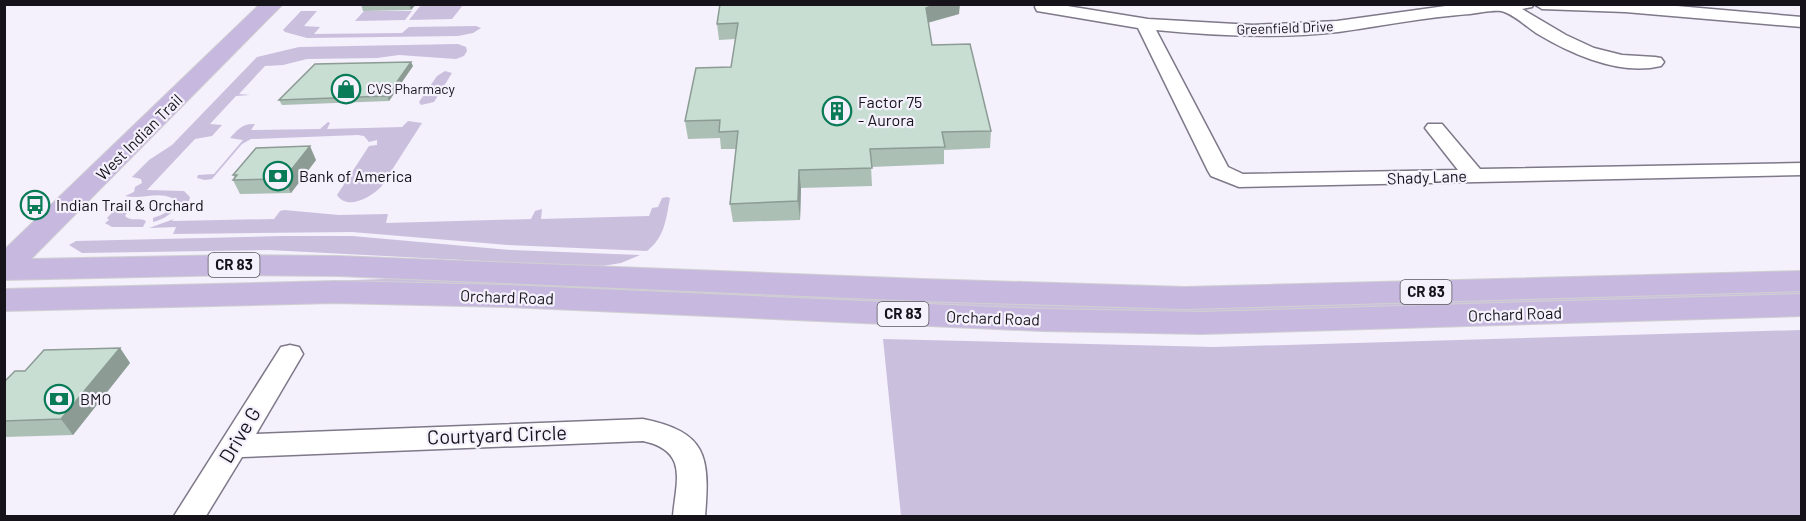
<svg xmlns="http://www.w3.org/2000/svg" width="1806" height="521" font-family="Barlow,sans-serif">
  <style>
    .green { fill: #cbbfde }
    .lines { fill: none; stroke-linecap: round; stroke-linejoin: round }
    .minor-casing { stroke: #7e7889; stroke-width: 3 }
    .major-casing { stroke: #d0d0d1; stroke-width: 2 }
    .minor { fill: #fff; fill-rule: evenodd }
    .major { fill: #c7b8df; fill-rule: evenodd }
    .wall { fill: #acbfb5 }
    .shaded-wall { fill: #8c9b94 }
    .building { fill: #c8ded3; stroke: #8c9b94; stroke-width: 1.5 }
    .labels { text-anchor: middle; stroke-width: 4.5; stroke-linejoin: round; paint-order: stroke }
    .far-street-label { font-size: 14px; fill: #16131a; stroke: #f4f0fc }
    .far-poi-label { font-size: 14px; fill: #16131a; stroke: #f4f0fc; text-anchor: start }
    .shield { fill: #f4f0fc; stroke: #59555e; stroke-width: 1.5 }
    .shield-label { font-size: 15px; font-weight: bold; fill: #16131a }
    .poi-label { font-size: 16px; fill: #16131a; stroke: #f4f0fc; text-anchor: start }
    .street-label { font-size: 16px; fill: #16131a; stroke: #f4f0fc }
    .near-street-label { font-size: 20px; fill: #16131a; stroke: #f4f0fc }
  </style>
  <rect width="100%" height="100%" fill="#f4f0fc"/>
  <g class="green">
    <path d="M 421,5 L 421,4 L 463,5 L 452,19 L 409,20 Z"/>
    <path d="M 301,11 L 317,11 L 304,26 L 320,27 L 314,34 L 402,33 L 409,27 L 476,26 L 481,28 L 473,33 L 458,36 L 307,38 L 285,32 L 283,30 Z"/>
    <path d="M 364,11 L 412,11 L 405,20 L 355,21 Z"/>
    <path d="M 458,44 L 466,47 L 467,51 L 464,56 L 456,59 L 399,55 L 377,58 L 307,59 L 283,65 L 265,66 L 239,94 L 250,95 L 236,96 L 210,124 L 222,125 L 212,136 L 195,139 L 147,190 L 184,191 L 190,197 L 189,201 C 173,205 174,217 153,222 L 153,218 C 163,215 174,210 172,198 C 156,191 141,200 125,196 L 134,192 L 135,187 L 142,183 L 141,179 L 132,177 L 149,160 L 172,145 L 257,57 L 299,47 Z"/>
    <path d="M 445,71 L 452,73 L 434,102 L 421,105 L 419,102 L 437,76 Z"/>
    <path d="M 408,121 L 422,123 L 381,187 C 371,197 347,211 337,195 L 369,146 L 377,145 L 377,140 L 369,142 L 364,136 L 358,135 L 251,139 L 242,144 L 212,179 L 205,180 L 197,178 L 198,175 L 214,174 L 243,140 L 230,138 C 238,129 243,123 255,124 L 251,130 L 320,129 L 328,122 L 330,123 L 327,129 L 402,127 Z"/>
    <path d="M 667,197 L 670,198 C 666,219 665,237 647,251 L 508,245 L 352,232 L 173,234 L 176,227 L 149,228 L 174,219 L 172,221 L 274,219 L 280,211 L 284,210 L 339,215 L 388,214 L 386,223 L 531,219 L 535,211 L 542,209 L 541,219 L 649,216 L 652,208 L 658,207 L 662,198 Z"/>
    <path d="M 123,201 L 132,205 L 125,216 C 131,222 139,217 146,221 L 143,227 L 112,227 L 105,223 L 109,220 L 107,218 Z"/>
    <path d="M 282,236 L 352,236 L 511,250 L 640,255 L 621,263 L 596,267 L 269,250 L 82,253 L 69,245 L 76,241 Z"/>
    <path d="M 384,279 L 471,279 L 772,293 L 1801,289 L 1802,297 L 1231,314 L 103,288 Z"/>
    <path d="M 1801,330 L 1801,516 L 901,516 L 883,339 L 1214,347 Z"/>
  </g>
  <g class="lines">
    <g class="minor-casing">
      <g id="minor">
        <path d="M 1036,4 L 1055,4 L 1148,19 L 1253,25 L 1337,21 L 1460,4 L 1534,4 L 1532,7 L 1522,9 L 1566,35 L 1594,48 L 1622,55 L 1655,57 L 1661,58 L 1664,62 L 1661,66 C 1620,76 1571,54 1536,33 C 1527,27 1512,13 1501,11 C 1492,10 1479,13 1470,14 C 1425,17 1382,26 1338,32 C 1278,39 1217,36 1156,30 L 1228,167 L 1243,174 L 1458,170 L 1425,128 L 1428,124 L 1442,124 L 1480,169 L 1802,163 L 1802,175 L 1239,187 L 1211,176 L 1208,171 L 1138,28 L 1043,12 L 1037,11 L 1035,7 Z"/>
        <path d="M 1534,4 L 1654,4 L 1802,17 L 1802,27 L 1625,12 L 1542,9 Z"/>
        <path d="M 290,345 L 299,347 L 303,354 L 256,434 L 643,419 C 707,432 710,456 705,516 L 673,516 C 676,481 689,451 643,441 L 242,457 L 206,516 L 174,516 L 281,347 Z"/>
      </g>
    </g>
    <g class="major-casing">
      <g id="major">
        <path d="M 260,4 L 283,4 L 31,259 L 235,255 L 339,256 L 922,279 L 1185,287 L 1802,271 L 1802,291 L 1185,309 L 922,301 L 339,276 L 235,275 L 4,280 L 4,250 Z"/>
        <path d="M 335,281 L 506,285 L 1042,309 L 1202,312 L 1802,294 L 1802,316 L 1202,334 L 1042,331 L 506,307 L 335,303 L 4,311 L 4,289 Z"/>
      </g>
    </g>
    <use href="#minor" class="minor"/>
    <use href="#major" class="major"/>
  </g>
  <g class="wall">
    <path d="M 361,4 L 416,4 L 411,10 L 363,11 Z"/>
    <path d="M 959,14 L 928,23 L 932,45 L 991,131 L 990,148 L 944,150 L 944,164 L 871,167 L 872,186 L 801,188 L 800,220 L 733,222 L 730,204 L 736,149 L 721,149 L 720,138 L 688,139 L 685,121 L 731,67 L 735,39 L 719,40 L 717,24 Z"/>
    <path d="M 413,66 L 389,101 L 282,105 L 279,100 Z"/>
    <path d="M 316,160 L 291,193 L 240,194 L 233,180 L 235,178 L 233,175 Z"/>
    <path d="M 120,348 L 130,363 L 73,435 L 4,437 L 4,382 L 25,371 Z"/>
  </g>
  <g class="shaded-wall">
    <path d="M 409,4 L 416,4 L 411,10 Z"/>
    <path d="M 937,4 L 960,4 L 959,14 L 926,23 L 926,8 Z"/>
    <path d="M 411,62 L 413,66 L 389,101 L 387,96 Z"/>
    <path d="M 310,146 L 316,160 L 291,193 L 284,179 Z"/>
    <path d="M 799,170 L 801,188 L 800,220 L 798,201 Z"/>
    <path d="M 120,348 L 130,363 L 73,435 L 61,419 Z"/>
  </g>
  <g class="building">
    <path d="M 720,4 L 937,4 L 926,8 L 932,45 L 970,44 L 991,131 L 942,132 L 945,147 L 870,149 L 872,168 L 799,170 L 798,201 L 730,204 L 738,131 L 719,132 L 720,120 L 685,121 L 696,68 L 731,67 L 738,23 L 717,24 Z"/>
    <path d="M 411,62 L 387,96 L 279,100 L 315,64 Z"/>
    <path d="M 310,146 L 284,179 L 233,180 L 237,175 L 233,175 L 256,148 Z"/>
    <path d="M 120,348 L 61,419 L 4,421 L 4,382 L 15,371 L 25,371 L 44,350 Z"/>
  </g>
  <defs>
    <g id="shop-ring" transform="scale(1.5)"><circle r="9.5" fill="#f4f0fc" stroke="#097b56" stroke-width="1.5"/><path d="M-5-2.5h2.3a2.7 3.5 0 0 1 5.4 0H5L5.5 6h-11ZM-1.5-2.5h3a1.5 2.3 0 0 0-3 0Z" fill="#097b56"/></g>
    <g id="building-ring" transform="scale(1.5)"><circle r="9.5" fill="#f4f0fc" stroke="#097b56" stroke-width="1.5"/><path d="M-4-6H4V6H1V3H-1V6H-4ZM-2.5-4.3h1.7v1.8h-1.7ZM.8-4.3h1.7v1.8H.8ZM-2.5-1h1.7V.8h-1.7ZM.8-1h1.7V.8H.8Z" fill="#097b56"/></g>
    <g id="bank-ring" transform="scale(1.5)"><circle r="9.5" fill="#f4f0fc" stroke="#097b56" stroke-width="1.5"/><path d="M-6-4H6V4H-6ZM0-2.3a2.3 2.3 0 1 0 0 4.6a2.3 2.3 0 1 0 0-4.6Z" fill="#097b56"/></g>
    <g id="bus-ring" transform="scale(1.5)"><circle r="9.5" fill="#f4f0fc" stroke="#097b56" stroke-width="1.5"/><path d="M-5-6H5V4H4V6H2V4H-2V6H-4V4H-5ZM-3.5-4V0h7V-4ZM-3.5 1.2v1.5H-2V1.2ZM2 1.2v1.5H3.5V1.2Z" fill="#097b56"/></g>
  </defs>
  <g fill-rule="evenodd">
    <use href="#shop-ring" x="346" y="89"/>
    <use href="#building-ring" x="837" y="111"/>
    <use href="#bank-ring" x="278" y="176"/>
    <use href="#bus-ring" x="35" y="205"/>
    <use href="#bank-ring" x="59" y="399"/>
  </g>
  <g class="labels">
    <g class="far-street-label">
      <text transform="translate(1285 28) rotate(-2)" y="5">Greenfield Drive</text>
    </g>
    <g class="far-poi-label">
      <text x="367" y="94">CVS Pharmacy</text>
    </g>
    <g class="shield">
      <rect x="208.5" y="253" width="51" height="24" rx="4.5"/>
      <rect x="1400.5" y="280" width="51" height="24" rx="4.5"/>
      <rect x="877.5" y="302" width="51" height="24" rx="4.5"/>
    </g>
    <g class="shield-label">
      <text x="234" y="270">CR 83</text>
      <text x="1426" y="297">CR 83</text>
      <text x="903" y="319">CR 83</text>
    </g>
    <g class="poi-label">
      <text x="858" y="108">Factor 75<tspan x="858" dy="18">- Aurora</tspan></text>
      <text x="299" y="182">Bank of America</text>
      <text x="56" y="211">Indian Trail &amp; Orchard</text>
      <text x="80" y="405">BMO</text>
    </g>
    <g class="street-label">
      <text transform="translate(139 137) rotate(-45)" y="6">West Indian Trail</text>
      <text transform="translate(1427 177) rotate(-2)" y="6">Shady Lane</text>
      <text transform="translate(507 297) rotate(2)" y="6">Orchard Road</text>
      <text transform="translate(1515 314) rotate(-2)" y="6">Orchard Road</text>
      <text transform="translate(993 318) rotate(2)" y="6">Orchard Road</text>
    </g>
    <g class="near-street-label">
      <text transform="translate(240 435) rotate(-59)" y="7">Drive G</text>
      <text transform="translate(497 435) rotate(-2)" y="7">Courtyard Circle</text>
    </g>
  </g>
  <rect width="1806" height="521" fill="none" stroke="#16131a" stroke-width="12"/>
</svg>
